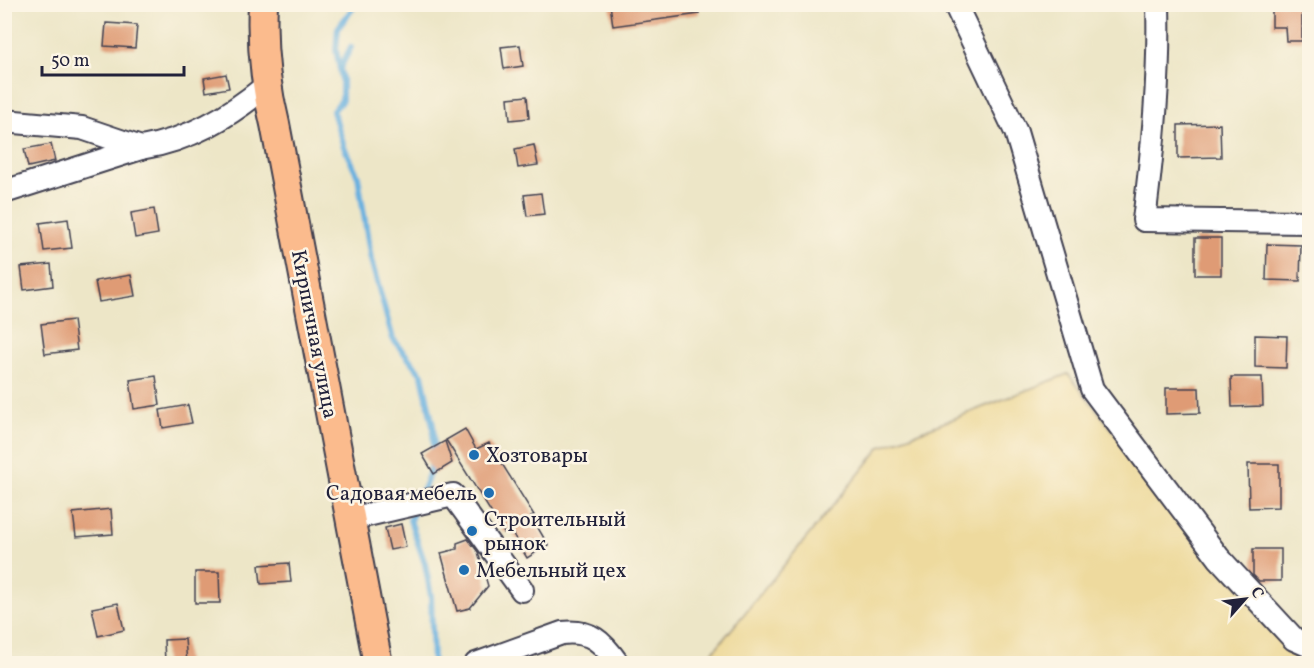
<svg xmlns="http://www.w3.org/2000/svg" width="1314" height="668" font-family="Vollkorn,serif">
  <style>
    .sand { fill: #eeda9e; stroke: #887e6c; stroke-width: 1.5 }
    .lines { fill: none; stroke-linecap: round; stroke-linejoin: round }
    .stream { stroke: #68b0df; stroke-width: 6 }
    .building { fill: #df9b74 }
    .minor-casing { stroke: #403f50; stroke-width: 26 }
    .major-casing { stroke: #403f50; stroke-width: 32 }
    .minor { stroke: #fff; stroke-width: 22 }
    .major { stroke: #fbbb8d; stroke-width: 28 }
    .poi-dot { fill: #1f6fb2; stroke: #fcf5e5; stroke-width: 2 }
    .labels { text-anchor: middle; stroke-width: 5; stroke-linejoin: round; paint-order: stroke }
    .street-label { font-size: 21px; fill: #22223b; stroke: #fcf5e5 }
    .poi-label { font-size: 21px; fill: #22223b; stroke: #fcf5e5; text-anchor: start }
  </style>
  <rect width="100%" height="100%" fill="#fcf5e5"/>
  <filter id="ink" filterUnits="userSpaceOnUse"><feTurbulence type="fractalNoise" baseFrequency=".0167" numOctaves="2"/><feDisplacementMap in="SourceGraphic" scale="12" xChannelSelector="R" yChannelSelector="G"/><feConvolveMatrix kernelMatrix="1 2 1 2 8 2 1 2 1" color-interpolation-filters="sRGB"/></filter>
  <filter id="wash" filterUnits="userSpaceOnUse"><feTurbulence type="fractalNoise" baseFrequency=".008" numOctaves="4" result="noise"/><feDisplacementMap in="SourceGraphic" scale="24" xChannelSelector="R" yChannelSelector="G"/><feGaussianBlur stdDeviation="1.35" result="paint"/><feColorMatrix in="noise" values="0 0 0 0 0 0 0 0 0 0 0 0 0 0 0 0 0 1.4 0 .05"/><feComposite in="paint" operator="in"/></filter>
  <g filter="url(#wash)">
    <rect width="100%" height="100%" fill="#ede6c7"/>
    <path class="sand" d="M 1068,374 L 1180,515 L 1298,658 L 1309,664 L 703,664 L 881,447 Z"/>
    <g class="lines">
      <g class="stream">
        <path d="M 356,4 L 338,28 L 336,50 L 342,79 L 342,100 L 333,111 L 344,147 L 358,176 L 371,260 L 393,339 L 422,375 L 433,426 L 434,457 L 427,480 L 420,497"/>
        <path d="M 340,68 L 351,47"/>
        <path d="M 415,509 L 410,520 L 425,564 L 431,596 L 433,664"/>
      </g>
    </g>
    <g id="blocks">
      <g class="building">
        <path d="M 610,4 L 698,4 L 699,14 L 613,26 Z"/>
        <path d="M 1272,4 L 1302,4 L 1302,41 L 1286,41 L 1285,27 L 1272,27 Z"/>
        <path d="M 106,23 L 137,25 L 135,48 L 104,46 Z"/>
        <path d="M 520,45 L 523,66 L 504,69 L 501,47 Z"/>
        <path d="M 226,74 L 229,88 L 206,92 L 204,78 Z"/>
        <path d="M 527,96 L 529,118 L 510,120 L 508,98 Z"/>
        <path d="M 1220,124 L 1221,157 L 1178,158 L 1178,125 Z"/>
        <path d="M 51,144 L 55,161 L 28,167 L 24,149 Z"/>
        <path d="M 534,145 L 538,165 L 518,168 L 515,149 Z"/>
        <path d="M 541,193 L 544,214 L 527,216 L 524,195 Z"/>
        <path d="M 154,209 L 158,234 L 135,238 L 131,213 Z"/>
        <path d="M 68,219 L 72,248 L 44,251 L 40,223 Z"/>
        <rect x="1195" y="238" width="26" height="37"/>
        <path d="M 1267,244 L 1301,245 L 1300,281 L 1266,280 Z"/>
        <path d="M 51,264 L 53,286 L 24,290 L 21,267 Z"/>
        <path d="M 131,275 L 135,296 L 99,302 L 95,281 Z"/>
        <path d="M 73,320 L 77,350 L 45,354 L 41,324 Z"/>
        <path d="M 1255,335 L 1287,336 L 1286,368 L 1255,367 Z"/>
        <path d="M 156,376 L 160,405 L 134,409 L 130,380 Z"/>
        <path d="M 1231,377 L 1262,377 L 1263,406 L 1232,407 Z"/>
        <path d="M 1166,388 L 1199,388 L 1200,413 L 1166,414 Z"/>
        <path d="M 188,405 L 192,423 L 163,428 L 160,410 Z"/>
        <path d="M 465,429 L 476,449 L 489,443 L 534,515 L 531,516 L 548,545 L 527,558 L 510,529 L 504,533 L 446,440 Z"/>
        <path d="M 445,441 L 452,463 L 434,474 L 422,454 Z"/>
        <path d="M 1248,464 L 1279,464 L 1279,507 L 1249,508 Z"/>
        <path d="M 111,509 L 113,534 L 76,537 L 73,513 Z"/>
        <path d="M 401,524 L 406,547 L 390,550 L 385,528 Z"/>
        <path d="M 468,539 L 478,552 L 488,586 L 470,608 L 457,611 L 441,553 L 457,549 L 457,543 Z"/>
        <path d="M 1253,549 L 1281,549 L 1281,581 L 1259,581 L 1253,575 Z"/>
        <path d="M 289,563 L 291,582 L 261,584 L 259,565 Z"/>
        <path d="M 195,572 L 219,572 L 220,603 L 195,603 Z"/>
        <path d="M 118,603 L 124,630 L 98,636 L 92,608 Z"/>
        <path d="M 185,639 L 187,663 L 165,663 L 164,640 Z"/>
      </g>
    </g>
  </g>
  <g filter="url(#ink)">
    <use href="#blocks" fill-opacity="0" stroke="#403f50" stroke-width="1.5"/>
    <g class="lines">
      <g class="minor-casing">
        <g id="minor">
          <path d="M 955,4 L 1016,132 L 1092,389 L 1219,558 L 1294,639 L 1310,646"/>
          <path d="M 1158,4 C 1160,77 1153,148 1144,220 L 1310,222"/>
          <path d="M 4,121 L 82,128 L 141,148"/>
          <path d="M 4,192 L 141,148 C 190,140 228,117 266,86"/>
          <path d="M 350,519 L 453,495 L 522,590"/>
          <path d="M 476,664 L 562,633 C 591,630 602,641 618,664"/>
        </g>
      </g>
      <g class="major-casing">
        <path id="major" d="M 263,4 C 261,45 265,84 275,124 L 378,664"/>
      </g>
      <use href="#minor" class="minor"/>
      <use href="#major" class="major"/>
    </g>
  </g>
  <g class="poi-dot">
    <circle cx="474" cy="455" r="6"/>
    <circle cx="489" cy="493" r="6"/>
    <circle cx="472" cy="531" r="6"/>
    <circle cx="464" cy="570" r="6"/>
  </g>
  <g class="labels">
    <g class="street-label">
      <text transform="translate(315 334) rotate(79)" y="7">Кирпичная улица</text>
    </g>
    <g class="poi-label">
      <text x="486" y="462">Хозтовары</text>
      <text x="477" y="500" text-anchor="end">Садовая мебель</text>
      <text x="484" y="526">Строительный<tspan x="484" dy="24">рынок</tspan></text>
      <text x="476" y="577">Мебельный цех</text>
    </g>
  </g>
  <rect width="1314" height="668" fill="none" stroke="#fcf5e5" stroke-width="24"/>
  <g transform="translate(1245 599) rotate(62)" stroke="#fcf5e5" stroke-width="4.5" paint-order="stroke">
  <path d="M0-4.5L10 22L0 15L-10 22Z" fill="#22223b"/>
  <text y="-9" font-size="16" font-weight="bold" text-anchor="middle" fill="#22223b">С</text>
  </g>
  <path d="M42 66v9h142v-9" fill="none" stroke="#22223b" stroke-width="3"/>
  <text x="51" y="66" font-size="18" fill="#22223b" stroke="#fcf5e5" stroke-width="4.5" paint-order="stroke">50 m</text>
</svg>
